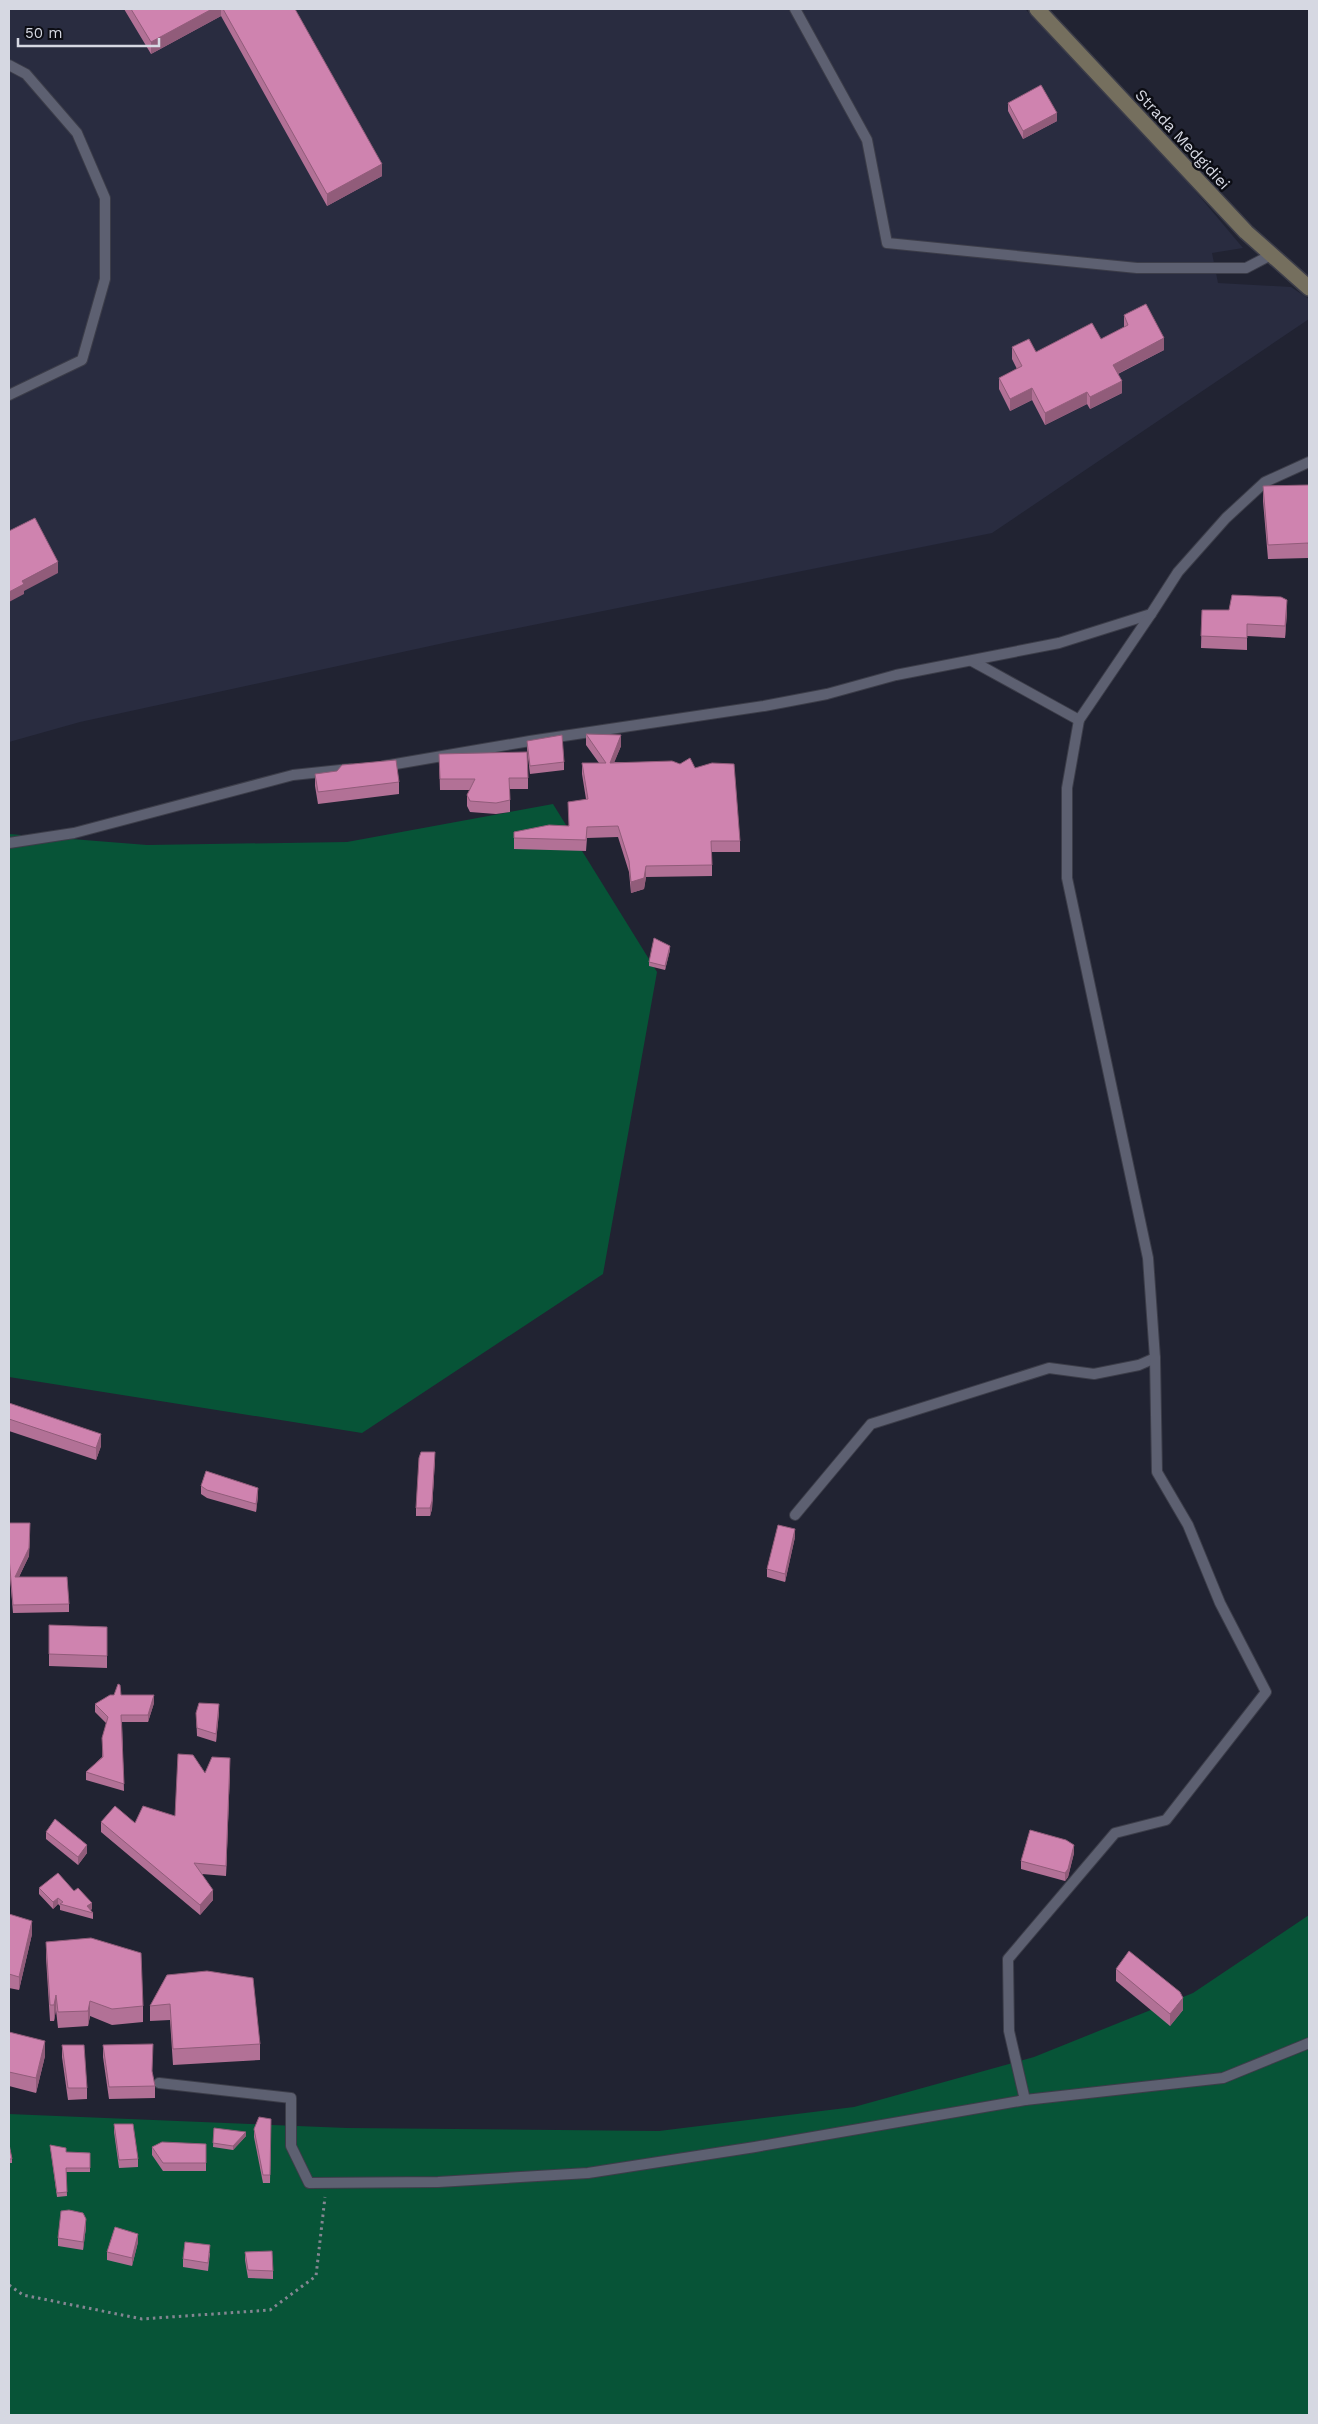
<svg xmlns="http://www.w3.org/2000/svg" width="1318" height="2424" font-family="'Work Sans',sans-serif">
  <style>
    .built { fill: #292c40 }
    .green { fill: #075437 }
    .lines { fill: none; stroke-linecap: round; stroke-linejoin: round }
    .lane-casing { stroke: #3c3d49; stroke-width: 12 }
    .secondary-casing { stroke: #3c3d49; stroke-width: 18 }
    .path { stroke: #848692; stroke-width: 3; stroke-dasharray: 2.5 4; stroke-linecap: butt }
    .lane { stroke: #5d6071; stroke-width: 10 }
    .secondary { stroke: #756f5e; stroke-width: 15 }
    .wall { fill: #b27196 }
    .shaded-wall { fill: #915c7a }
    .building { fill: #cf83af; stroke: #915c7a }
    .labels { text-anchor: middle; stroke-width: 5; stroke-linejoin: round; paint-order: stroke }
    .street-label { font-size: 16px; fill: #d6d8e2; stroke: #0c0d14 }
  </style>
  <rect width="100%" height="100%" fill="#212332"/>
  <path class="built" d="M 9,9 L 1025,9 L 1153,141 L 1243,248 L 1212,253 L 1218,283 L 1291,287 L 1309,299 L 1309,319 L 992,533 L 453,641 L 80,722 L 9,742 Z"/>
  <g class="green">
    <path d="M 553,804 L 657,972 L 603,1274 L 362,1433 L 9,1377 L 9,834 L 147,845 L 347,842 Z"/>
    <path d="M 1309,1915 L 1309,2415 L 9,2415 L 9,2114 L 347,2128 L 659,2131 L 854,2107 L 1034,2057 L 1193,1993 Z"/>
  </g>
  <g class="lines">
    <g class="lane-casing">
      <g id="lane">
        <path d="M 795,9 L 867,140 L 887,243 L 1137,268 L 1246,268 L 1271,255"/>
        <path d="M 9,65 L 26,74 L 77,133 L 105,198 L 105,279 L 82,360 L 9,395"/>
        <path d="M 972,661 L 1079,720"/>
        <path d="M 384,766 L 530,741 L 764,706 L 827,694 L 896,675 L 1059,643 L 1151,614 L 1178,572 L 1226,518 L 1265,482 L 1309,462"/>
        <path d="M 9,843 L 74,833 L 293,775 L 350,769"/>
        <path d="M 795,1515 L 871,1424 L 1049,1368 L 1094,1374 L 1139,1365 L 1155,1358"/>
        <path d="M 159,2083 L 291,2098 L 291,2146 L 309,2183 L 438,2182 L 588,2173 L 755,2147 L 1025,2100 L 1223,2078 L 1309,2043"/>
        <path d="M 1025,2100 L 1009,2031 L 1008,1959 L 1115,1833 L 1166,1820 L 1266,1692 L 1220,1603 L 1188,1525 L 1157,1472 L 1155,1358 L 1148,1258 L 1067,878 L 1067,788 L 1079,720 L 1151,614"/>
      </g>
    </g>
    <g class="secondary-casing">
      <path id="secondary" d="M 1037,9 L 1246,232 L 1309,288"/>
    </g>
    <path class="path" d="M 9,2285 L 23,2295 L 142,2319 L 270,2310 L 316,2276 L 325,2197"/>
    <use href="#lane" class="lane"/>
    <use href="#secondary" class="secondary"/>
  </g>
  <g class="wall">
    <path d="M 124,9 L 295,9 L 382,176 L 327,206 L 221,16 L 151,54 Z"/>
    <path d="M 1008,103 L 1057,121 L 1023,139 L 1008,111 Z"/>
    <path d="M 1124,315 L 1164,350 L 1118,374 L 1122,393 L 1090,409 L 1087,404 L 1045,425 L 1032,400 L 1010,411 L 999,389 L 999,378 L 1017,369 L 1012,359 L 1012,347 L 1036,352 L 1101,339 L 1124,328 Z"/>
    <path d="M 1309,485 L 1309,561 L 1308,558 L 1268,559 L 1263,501 L 1263,486 Z"/>
    <path d="M 1202,610 L 1287,612 L 1285,638 L 1247,636 L 1247,650 L 1201,648 Z"/>
    <path d="M 586,734 L 621,746 L 614,762 L 680,764 L 695,768 L 740,841 L 740,852 L 712,852 L 712,876 L 646,877 L 644,889 L 631,893 L 629,872 L 618,837 L 587,838 L 586,851 L 514,849 L 514,832 L 568,826 L 586,799 L 582,774 L 582,763 L 599,763 L 586,745 Z"/>
    <path d="M 527,741 L 564,762 L 564,770 L 530,774 L 527,749 Z"/>
    <path d="M 439,754 L 528,778 L 528,789 L 510,789 L 510,812 L 496,814 L 470,812 L 467,806 L 467,795 L 470,790 L 440,790 Z"/>
    <path d="M 315,774 L 399,782 L 399,794 L 318,804 L 315,786 Z"/>
    <path d="M 670,950 L 665,970 L 649,966 L 649,962 Z"/>
    <path d="M 9,1403 L 101,1446 L 96,1460 L 9,1431 Z"/>
    <path d="M 435,1460 L 432,1509 L 430,1516 L 416,1516 L 416,1508 Z"/>
    <path d="M 201,1486 L 258,1496 L 256,1512 L 207,1498 L 201,1494 Z"/>
    <path d="M 9,1523 L 30,1531 L 29,1556 L 19,1577 L 69,1604 L 69,1612 L 13,1613 L 9,1565 Z"/>
    <path d="M 795,1537 L 785,1582 L 767,1577 L 767,1569 Z"/>
    <path d="M 49,1625 L 107,1627 L 107,1668 L 49,1666 Z"/>
    <path d="M 121,1695 L 154,1703 L 148,1722 L 122,1722 L 124,1791 L 86,1780 L 86,1772 L 102,1757 L 106,1723 L 95,1712 L 95,1704 Z"/>
    <path d="M 219,1712 L 216,1742 L 197,1736 L 196,1713 Z"/>
    <path d="M 230,1769 L 226,1876 L 202,1874 L 213,1900 L 200,1915 L 101,1832 L 101,1822 L 135,1823 L 175,1816 L 205,1773 Z"/>
    <path d="M 46,1832 L 87,1853 L 78,1865 L 46,1839 Z"/>
    <path d="M 1074,1853 L 1068,1877 L 1065,1881 L 1021,1869 L 1021,1861 Z"/>
    <path d="M 39,1888 L 74,1891 L 92,1909 L 90,1910 L 93,1913 L 93,1919 L 60,1910 L 60,1906 L 58,1904 L 53,1909 L 39,1894 Z"/>
    <path d="M 9,1914 L 32,1934 L 19,1990 L 9,1988 Z"/>
    <path d="M 46,1942 L 143,2006 L 143,2022 L 112,2025 L 90,2016 L 88,2026 L 58,2028 L 56,2010 L 54,2021 L 50,2021 L 46,1958 Z"/>
    <path d="M 1116,1969 L 1183,2010 L 1170,2026 L 1116,1981 Z"/>
    <path d="M 167,1975 L 260,2044 L 260,2060 L 173,2065 L 170,2020 L 150,2021 L 150,2006 Z"/>
    <path d="M 9,2032 L 45,2056 L 36,2093 L 9,2086 Z"/>
    <path d="M 62,2045 L 87,2088 L 87,2099 L 68,2100 L 62,2057 Z"/>
    <path d="M 103,2045 L 152,2072 L 155,2086 L 155,2098 L 109,2099 L 103,2057 Z"/>
    <path d="M 271,2119 L 270,2183 L 263,2183 L 254,2137 L 254,2129 Z"/>
    <path d="M 114,2124 L 138,2159 L 138,2167 L 119,2168 L 114,2132 Z"/>
    <path d="M 214,2128 L 246,2136 L 233,2150 L 213,2147 Z"/>
    <path d="M 9,2144 L 12,2159 L 12,2163 L 9,2163 Z"/>
    <path d="M 206,2144 L 206,2171 L 163,2171 L 152,2155 L 152,2147 Z"/>
    <path d="M 50,2145 L 66,2152 L 90,2153 L 90,2172 L 66,2172 L 67,2196 L 57,2197 Z"/>
    <path d="M 86,2227 L 83,2250 L 58,2246 L 58,2238 Z"/>
    <path d="M 138,2242 L 132,2266 L 107,2260 L 107,2252 Z"/>
    <path d="M 245,2252 L 273,2271 L 273,2279 L 248,2278 L 245,2260 Z"/>
    <path d="M 210,2253 L 208,2271 L 183,2267 L 183,2259 Z"/>
  </g>
  <g class="shaded-wall">
    <path d="M 212,9 L 221,9 L 221,16 L 151,54 L 151,42 Z"/>
    <path d="M 1057,113 L 1057,121 L 1023,139 L 1023,131 Z"/>
    <path d="M 382,164 L 382,176 L 327,206 L 327,194 Z"/>
    <path d="M 1164,338 L 1164,350 L 1113,376 L 1113,365 Z"/>
    <path d="M 1122,381 L 1122,393 L 1090,409 L 1090,397 Z"/>
    <path d="M 1032,388 L 1032,400 L 1010,411 L 1010,399 Z"/>
    <path d="M 1087,392 L 1087,404 L 1045,425 L 1045,413 Z"/>
    <path d="M 58,562 L 58,573 L 24,591 L 24,594 L 9,602 L 9,592 L 22,581 Z"/>
    <path d="M 1287,600 L 1287,612 L 1285,638 L 1285,626 Z"/>
    <path d="M 621,735 L 621,746 L 610,773 L 610,763 Z"/>
    <path d="M 646,866 L 646,877 L 644,889 L 631,893 L 631,882 Z"/>
    <path d="M 670,946 L 670,950 L 665,970 L 665,966 Z"/>
    <path d="M 101,1434 L 101,1446 L 96,1460 L 96,1448 Z"/>
    <path d="M 435,1452 L 432,1509 L 430,1516 L 430,1508 Z"/>
    <path d="M 258,1488 L 258,1496 L 256,1512 L 256,1504 Z"/>
    <path d="M 30,1523 L 29,1556 L 15,1585 L 15,1577 Z"/>
    <path d="M 795,1529 L 795,1537 L 785,1582 L 785,1574 Z"/>
    <path d="M 154,1695 L 154,1703 L 148,1722 L 148,1715 Z"/>
    <path d="M 219,1704 L 219,1712 L 216,1742 L 216,1734 Z"/>
    <path d="M 230,1758 L 230,1769 L 226,1876 L 226,1866 Z"/>
    <path d="M 87,1845 L 87,1853 L 78,1865 L 78,1857 Z"/>
    <path d="M 1074,1845 L 1074,1853 L 1068,1877 L 1065,1881 L 1065,1873 Z"/>
    <path d="M 213,1890 L 213,1900 L 200,1915 L 200,1905 Z"/>
    <path d="M 58,1898 L 58,1904 L 53,1909 L 53,1902 Z"/>
    <path d="M 92,1903 L 92,1909 L 88,1912 L 87,1906 Z"/>
    <path d="M 32,1921 L 32,1934 L 19,1990 L 19,1977 Z"/>
    <path d="M 56,1995 L 56,2010 L 54,2021 L 54,2005 Z"/>
    <path d="M 1183,1998 L 1183,2010 L 1170,2026 L 1170,2014 Z"/>
    <path d="M 90,2001 L 90,2016 L 88,2026 L 88,2011 Z"/>
    <path d="M 45,2041 L 45,2056 L 36,2093 L 36,2078 Z"/>
    <path d="M 246,2132 L 246,2136 L 233,2150 L 233,2146 Z"/>
    <path d="M 86,2219 L 86,2227 L 83,2250 L 83,2242 Z"/>
    <path d="M 138,2234 L 138,2242 L 132,2266 L 132,2258 Z"/>
  </g>
  <g class="building">
    <path d="M 131,9 L 212,9 L 151,42 Z"/>
    <path d="M 223,9 L 295,9 L 382,164 L 327,194 Z"/>
    <path d="M 1041,85 L 1057,113 L 1023,131 L 1008,103 Z"/>
    <path d="M 1146,304 L 1164,338 L 1113,365 L 1122,381 L 1090,397 L 1087,392 L 1045,413 L 1032,388 L 1010,399 L 999,378 L 1022,366 L 1012,347 L 1029,339 L 1036,352 L 1092,323 L 1101,339 L 1128,325 L 1124,315 Z"/>
    <path d="M 1309,485 L 1309,546 L 1308,543 L 1268,545 L 1263,486 Z"/>
    <path d="M 35,518 L 58,562 L 22,581 L 24,584 L 9,592 L 9,531 Z"/>
    <path d="M 1232,595 L 1281,597 L 1287,600 L 1285,626 L 1247,624 L 1247,638 L 1201,636 L 1202,610 L 1229,610 Z"/>
    <path d="M 586,734 L 621,735 L 610,763 L 672,761 L 680,764 L 690,758 L 695,768 L 712,763 L 734,764 L 740,841 L 711,841 L 712,865 L 646,866 L 644,878 L 631,882 L 629,861 L 618,826 L 587,827 L 586,840 L 514,838 L 514,832 L 549,825 L 569,826 L 568,802 L 588,799 L 582,763 L 606,763 Z"/>
    <path d="M 562,735 L 564,762 L 530,766 L 527,741 Z"/>
    <path d="M 527,752 L 528,778 L 509,778 L 510,800 L 496,803 L 470,801 L 467,795 L 475,779 L 440,779 L 439,754 Z"/>
    <path d="M 396,760 L 399,782 L 318,792 L 315,774 L 337,771 L 342,765 Z"/>
    <path d="M 654,938 L 670,946 L 665,966 L 649,962 Z"/>
    <path d="M 9,1403 L 101,1434 L 96,1448 L 9,1419 Z"/>
    <path d="M 421,1452 L 435,1452 L 432,1501 L 430,1508 L 416,1508 L 419,1458 Z"/>
    <path d="M 206,1471 L 258,1488 L 256,1504 L 207,1490 L 201,1486 Z"/>
    <path d="M 9,1523 L 30,1523 L 29,1548 L 15,1577 L 67,1577 L 69,1604 L 13,1605 L 9,1557 Z"/>
    <path d="M 778,1525 L 795,1529 L 785,1574 L 767,1569 Z"/>
    <path d="M 49,1625 L 107,1627 L 107,1656 L 49,1654 Z"/>
    <path d="M 118,1684 L 120,1685 L 121,1695 L 154,1695 L 148,1715 L 121,1715 L 124,1784 L 86,1772 L 103,1757 L 102,1738 L 108,1717 L 95,1704 L 110,1695 L 114,1695 Z"/>
    <path d="M 199,1703 L 219,1704 L 216,1734 L 197,1728 L 196,1713 Z"/>
    <path d="M 178,1754 L 193,1755 L 205,1773 L 212,1757 L 230,1758 L 226,1866 L 194,1863 L 213,1890 L 200,1905 L 101,1822 L 115,1806 L 135,1823 L 143,1806 L 175,1816 Z"/>
    <path d="M 55,1819 L 87,1845 L 78,1857 L 46,1832 Z"/>
    <path d="M 1030,1830 L 1066,1840 L 1074,1845 L 1068,1869 L 1065,1873 L 1021,1861 Z"/>
    <path d="M 58,1873 L 74,1891 L 78,1888 L 92,1903 L 87,1906 L 93,1913 L 60,1904 L 63,1902 L 58,1898 L 53,1902 L 39,1888 Z"/>
    <path d="M 9,1914 L 32,1921 L 19,1977 L 9,1974 Z"/>
    <path d="M 91,1938 L 141,1953 L 143,2006 L 112,2009 L 90,2001 L 88,2011 L 58,2012 L 56,1995 L 54,2005 L 50,2005 L 46,1942 Z"/>
    <path d="M 1129,1951 L 1180,1992 L 1183,1998 L 1170,2014 L 1116,1969 Z"/>
    <path d="M 207,1971 L 253,1978 L 260,2044 L 173,2049 L 170,2004 L 150,2006 L 167,1975 Z"/>
    <path d="M 9,2032 L 45,2041 L 36,2078 L 9,2072 Z"/>
    <path d="M 153,2044 L 152,2071 L 155,2086 L 109,2087 L 103,2045 Z"/>
    <path d="M 62,2045 L 84,2045 L 87,2088 L 68,2088 Z"/>
    <path d="M 259,2117 L 271,2119 L 270,2175 L 263,2175 L 254,2129 Z"/>
    <path d="M 114,2124 L 133,2124 L 138,2159 L 119,2160 Z"/>
    <path d="M 214,2128 L 246,2132 L 233,2146 L 213,2143 Z"/>
    <path d="M 162,2142 L 206,2144 L 206,2163 L 163,2163 L 152,2147 Z"/>
    <path d="M 9,2144 L 12,2159 L 9,2159 Z"/>
    <path d="M 50,2145 L 66,2148 L 66,2152 L 90,2153 L 90,2168 L 66,2168 L 67,2192 L 57,2193 Z"/>
    <path d="M 69,2210 L 83,2213 L 86,2219 L 83,2242 L 58,2238 L 61,2211 Z"/>
    <path d="M 115,2227 L 138,2234 L 132,2258 L 107,2252 Z"/>
    <path d="M 185,2242 L 210,2245 L 208,2263 L 183,2259 Z"/>
    <path d="M 272,2251 L 273,2271 L 248,2270 L 245,2252 Z"/>
  </g>
  <g class="labels">
    <g class="street-label">
      <text transform="translate(1183 139) rotate(47)" y="6">Strada Medgidiei</text>
    </g>
  </g>
  <rect width="1318" height="2424" fill="none" stroke="#d6d8e2" stroke-width="20"/>
  <path d="M18 38v8h141v-8" fill="none" stroke="#d6d8e2" stroke-width="2.5"/>
  <text x="25" y="38" font-size="15" fill="#d6d8e2" stroke="#0c0d14" stroke-width="4" paint-order="stroke">50 m</text>
</svg>
